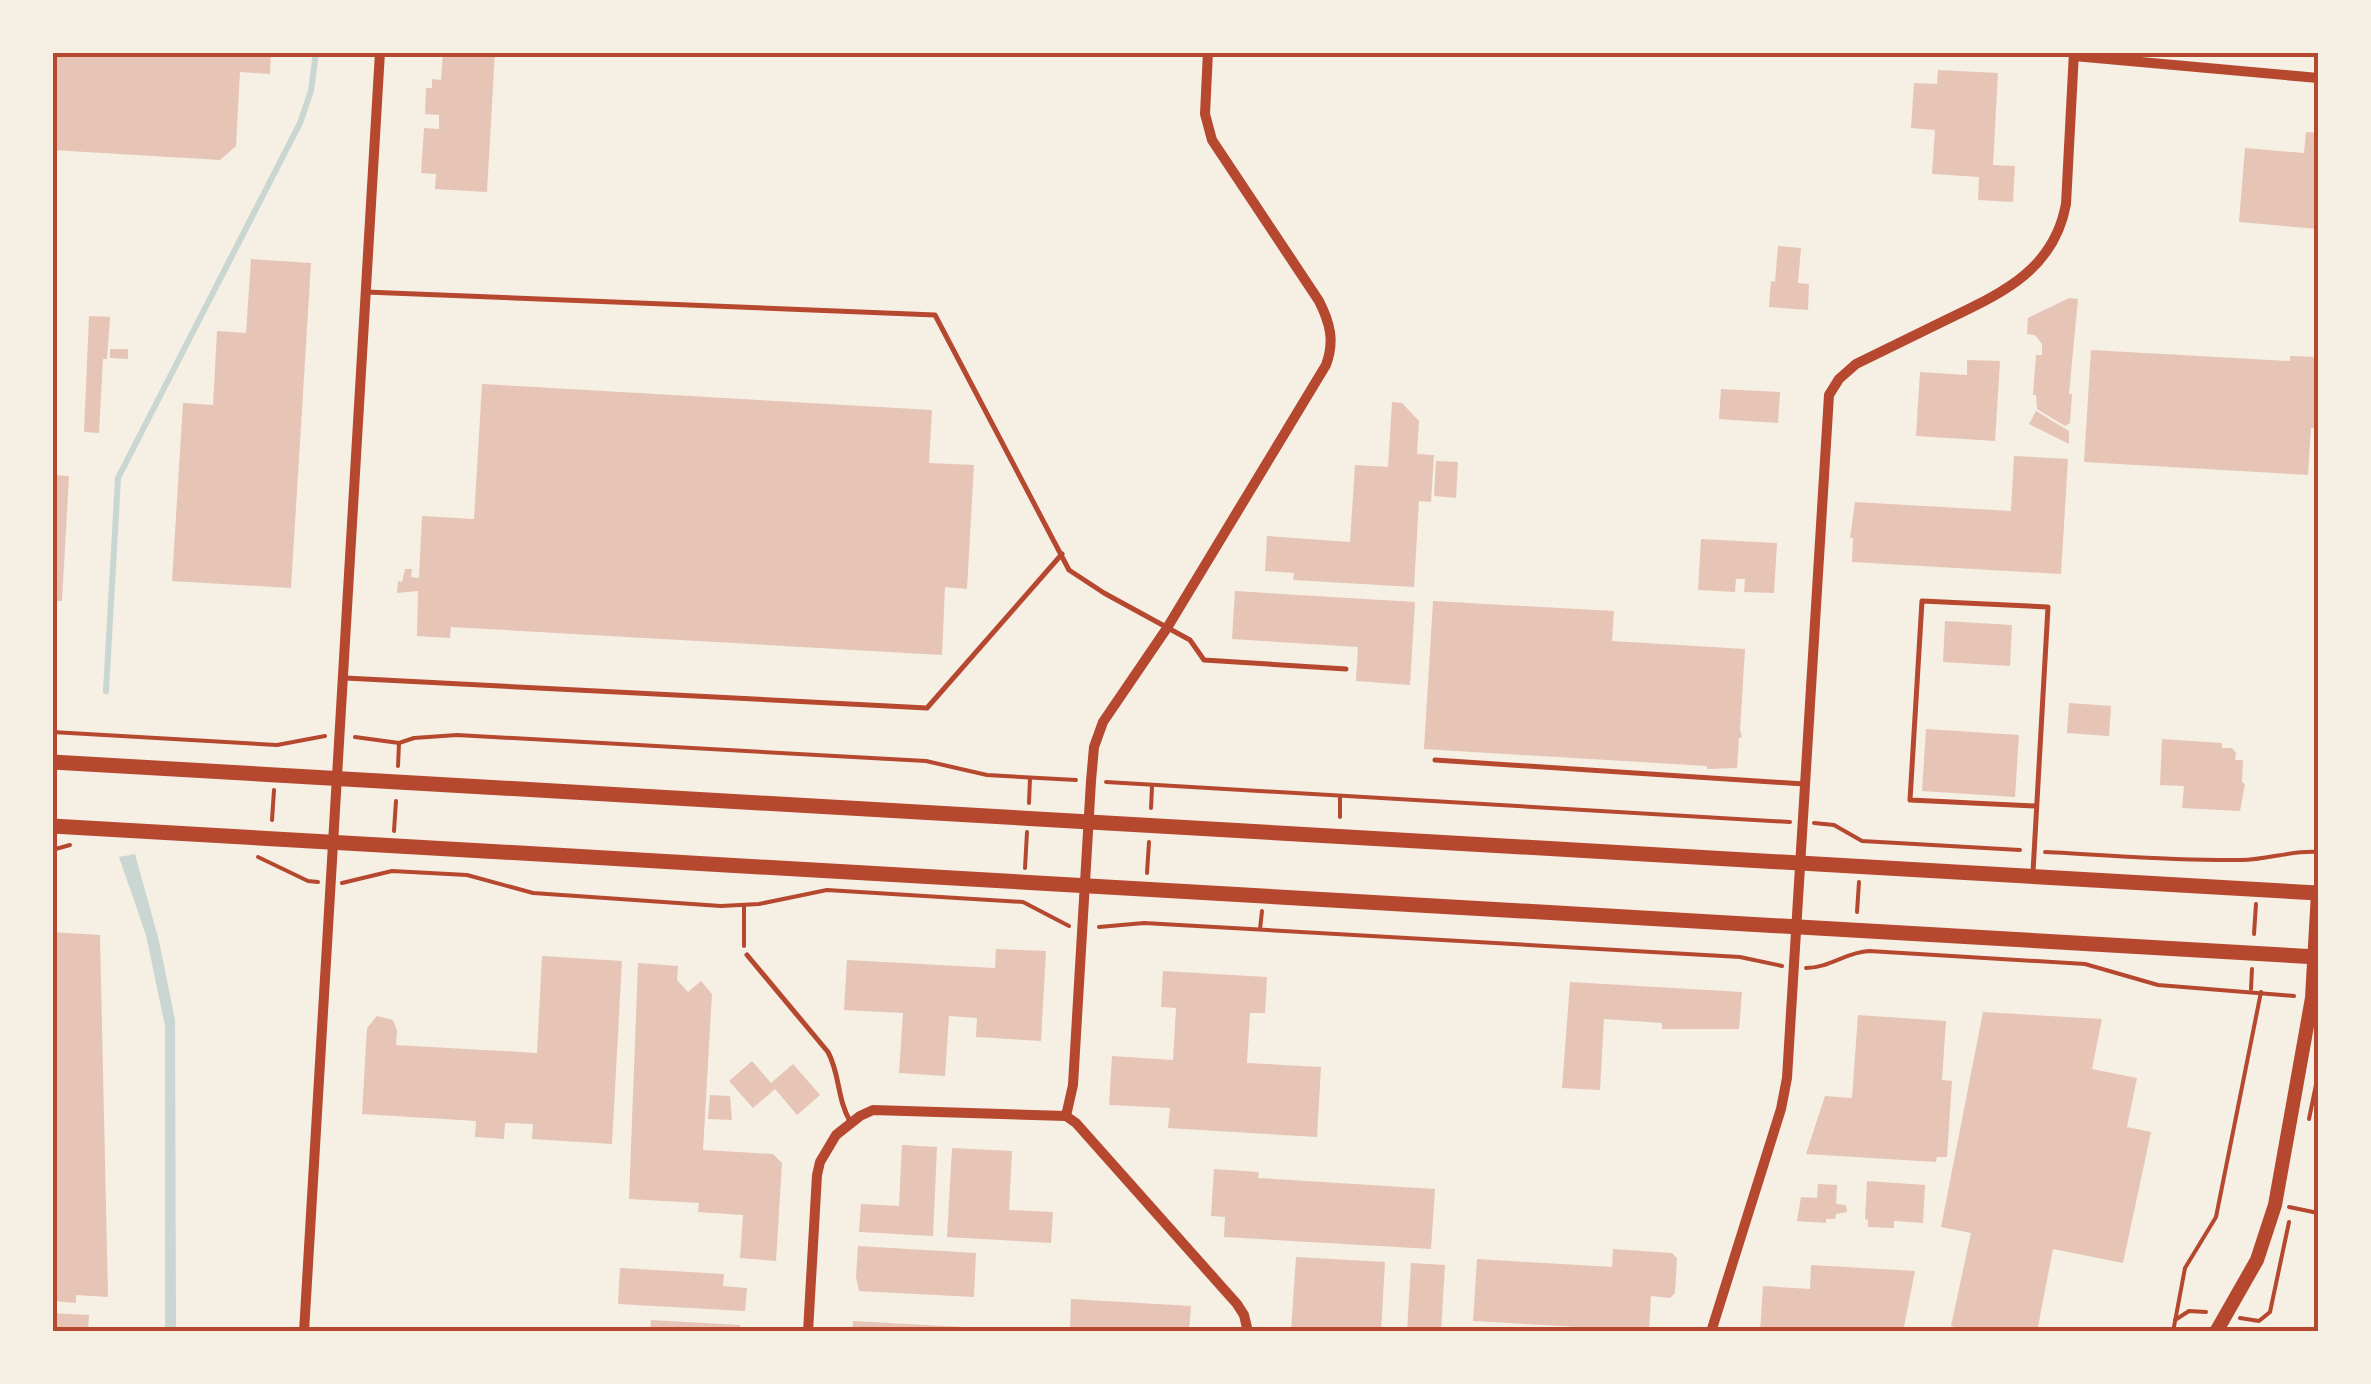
<svg xmlns="http://www.w3.org/2000/svg" width="2371" height="1384" font-family="'IBM Plex Sans',sans-serif">
  <style>
    .water { fill: #c9d6d2 }
    .lines { fill: none; stroke-linecap: round; stroke-linejoin: round }
    .stream { stroke: #c9d6d2; stroke-width: 6 }
    .building { fill: #e6c5b7 }
    .path { stroke: #b5482f; stroke-width: 4 }
    .service { stroke: #b5482f; stroke-width: 5 }
    .minor { stroke: #b5482f; stroke-width: 10 }
    .tertiary { stroke: #b5482f; stroke-width: 14 }
    .secondary { stroke: #b5482f; stroke-width: 15 }
    .neatline { fill: none; stroke: #b5482f; stroke-width: 4 }
  </style>
  <rect width="100%" height="100%" fill="#f6efe4"/>
  <path class="water" d="M 135,854 L 159,941 L 175,1020 L 176,1331 L 165,1331 L 165,1026 L 146,935 L 119,857 Z"/>
  <g class="lines">
    <path class="stream" d="M 106,691 L 118,478 L 300,123 L 311,91 L 316,52"/>
  </g>
  <g class="building">
    <path d="M 52,52 L 271,52 L 270,74 L 240,72 L 236,146 L 220,160 L 52,150 Z"/>
    <path d="M 443,52 L 495,52 L 487,192 L 435,189 L 436,174 L 421,173 L 424,128 L 439,129 L 439,115 L 425,114 L 426,88 L 432,88 L 432,79 L 441,80 Z"/>
    <path d="M 1938,70 L 1998,73 L 1993,165 L 2015,166 L 2013,202 L 1978,200 L 1979,177 L 1932,174 L 1935,130 L 1911,128 L 1914,83 L 1937,84 Z"/>
    <path d="M 2306,132 L 2318,133 L 2318,229 L 2239,222 L 2245,148 L 2304,153 Z"/>
    <path d="M 1778,246 L 1801,248 L 1798,283 L 1809,284 L 1808,310 L 1769,307 L 1771,281 L 1775,282 Z"/>
    <path d="M 251,259 L 311,263 L 291,588 L 172,581 L 183,403 L 213,405 L 217,331 L 246,333 Z"/>
    <path d="M 2069,298 L 2078,299 L 2069,394 L 2072,394 L 2070,423 L 2065,426 L 2037,409 L 2036,395 L 2033,395 L 2036,355 L 2042,355 L 2042,344 L 2035,335 L 2027,334 L 2028,318 Z"/>
    <path d="M 89,316 L 110,317 L 107,359 L 103,359 L 99,433 L 84,432 Z"/>
    <path d="M 110,349 L 128,349 L 128,359 L 110,358 Z"/>
    <path d="M 2091,350 L 2290,361 L 2290,356 L 2318,357 L 2318,428 L 2311,428 L 2308,475 L 2084,462 Z"/>
    <path d="M 1967,360 L 2000,361 L 1995,441 L 1916,436 L 1920,372 L 1967,375 Z"/>
    <path d="M 482,384 L 932,410 L 929,463 L 974,465 L 967,589 L 945,587 L 942,655 L 451,627 L 450,638 L 417,636 L 418,591 L 397,593 L 398,581 L 402,582 L 405,569 L 412,569 L 411,577 L 419,578 L 422,516 L 474,519 Z"/>
    <path d="M 1721,389 L 1780,392 L 1778,423 L 1719,419 Z"/>
    <path d="M 1392,402 L 1402,403 L 1419,421 L 1417,454 L 1434,455 L 1431,502 L 1419,501 L 1414,587 L 1293,580 L 1294,573 L 1265,571 L 1267,536 L 1350,542 L 1355,465 L 1388,467 Z"/>
    <path d="M 2036,411 L 2069,431 L 2069,444 L 2029,424 Z"/>
    <path d="M 2014,456 L 2068,459 L 2061,574 L 1852,562 L 1853,538 L 1850,538 L 1855,502 L 2011,511 Z"/>
    <path d="M 1436,461 L 1458,462 L 1456,498 L 1434,496 Z"/>
    <path d="M 52,475 L 69,476 L 62,601 L 52,601 Z"/>
    <path d="M 1701,539 L 1777,543 L 1774,593 L 1744,592 L 1745,579 L 1736,579 L 1735,592 L 1698,590 Z"/>
    <path d="M 1235,591 L 1415,602 L 1410,685 L 1356,681 L 1358,647 L 1232,639 Z"/>
    <path d="M 1433,601 L 1614,611 L 1612,641 L 1745,649 L 1740,730 L 1742,737 L 1739,738 L 1737,768 L 1707,769 L 1707,766 L 1424,749 Z"/>
    <path d="M 1945,621 L 2012,625 L 2010,666 L 1943,662 Z"/>
    <path d="M 2069,703 L 2111,706 L 2109,736 L 2067,733 Z"/>
    <path d="M 1926,729 L 2019,735 L 2015,797 L 1922,791 Z"/>
    <path d="M 2162,739 L 2222,743 L 2222,748 L 2232,748 L 2236,753 L 2235,760 L 2243,760 L 2242,782 L 2245,784 L 2240,811 L 2182,808 L 2184,786 L 2160,785 Z"/>
    <path d="M 52,932 L 100,935 L 108,1297 L 76,1295 L 76,1303 L 52,1301 Z"/>
    <path d="M 996,949 L 1046,951 L 1041,1041 L 976,1037 L 977,1018 L 949,1016 L 945,1076 L 899,1073 L 903,1013 L 844,1010 L 847,960 L 995,968 Z"/>
    <path d="M 542,956 L 622,961 L 612,1144 L 532,1139 L 533,1124 L 505,1123 L 504,1139 L 475,1137 L 476,1121 L 362,1114 L 367,1028 L 377,1016 L 393,1020 L 397,1031 L 396,1045 L 537,1053 Z"/>
    <path d="M 638,963 L 678,966 L 677,980 L 688,992 L 701,981 L 712,994 L 703,1150 L 773,1154 L 782,1163 L 776,1261 L 740,1258 L 743,1215 L 698,1212 L 699,1203 L 629,1199 Z"/>
    <path d="M 1163,971 L 1267,977 L 1265,1013 L 1250,1013 L 1247,1063 L 1321,1067 L 1317,1137 L 1168,1128 L 1170,1108 L 1109,1105 L 1112,1056 L 1173,1060 L 1176,1008 L 1161,1007 Z"/>
    <path d="M 1570,982 L 1742,992 L 1739,1029 L 1662,1029 L 1662,1023 L 1604,1019 L 1600,1090 L 1562,1088 Z"/>
    <path d="M 1983,1012 L 2102,1019 L 2092,1069 L 2137,1078 L 2127,1127 L 2151,1132 L 2123,1263 L 2053,1249 L 2037,1332 L 1982,1332 L 1951,1326 L 1971,1233 L 1941,1227 Z"/>
    <path d="M 1858,1015 L 1946,1021 L 1942,1080 L 1952,1081 L 1947,1157 L 1937,1157 L 1936,1162 L 1806,1154 L 1825,1096 L 1852,1098 Z"/>
    <path d="M 752,1061 L 771,1083 L 793,1064 L 820,1095 L 797,1115 L 775,1089 L 753,1108 L 729,1081 Z"/>
    <path d="M 710,1095 L 730,1096 L 732,1120 L 708,1119 Z"/>
    <path d="M 902,1145 L 937,1147 L 933,1236 L 859,1232 L 861,1204 L 899,1206 Z"/>
    <path d="M 952,1148 L 1012,1151 L 1009,1210 L 1053,1212 L 1051,1243 L 947,1237 Z"/>
    <path d="M 1214,1169 L 1259,1172 L 1258,1178 L 1435,1189 L 1431,1249 L 1224,1237 L 1225,1217 L 1211,1216 Z"/>
    <path d="M 1867,1181 L 1925,1185 L 1923,1223 L 1894,1221 L 1894,1228 L 1868,1227 L 1868,1220 L 1865,1219 Z"/>
    <path d="M 1818,1184 L 1837,1185 L 1836,1204 L 1846,1205 L 1847,1212 L 1836,1214 L 1835,1219 L 1826,1219 L 1826,1223 L 1797,1221 L 1801,1197 L 1817,1198 Z"/>
    <path d="M 858,1246 L 976,1253 L 974,1297 L 859,1291 L 856,1277 Z"/>
    <path d="M 1613,1249 L 1672,1253 L 1677,1258 L 1675,1293 L 1670,1298 L 1651,1296 L 1649,1331 L 1473,1321 L 1477,1259 L 1612,1267 Z"/>
    <path d="M 1296,1257 L 1385,1262 L 1381,1332 L 1291,1332 Z"/>
    <path d="M 1411,1263 L 1445,1265 L 1441,1332 L 1407,1332 Z"/>
    <path d="M 1811,1265 L 1915,1271 L 1903,1332 L 1760,1332 L 1763,1286 L 1810,1289 Z"/>
    <path d="M 620,1268 L 724,1274 L 723,1286 L 747,1288 L 745,1311 L 618,1304 Z"/>
    <path d="M 1071,1299 L 1191,1306 L 1189,1332 L 1070,1332 Z"/>
    <path d="M 52,1313 L 89,1315 L 88,1332 L 52,1332 Z"/>
    <path d="M 651,1320 L 740,1325 L 739,1332 L 650,1332 Z"/>
    <path d="M 853,1321 L 981,1328 L 981,1332 L 852,1332 Z"/>
  </g>
  <g class="lines">
    <g class="path">
      <path d="M 52,732 L 277,745 L 325,736"/>
      <path d="M 355,737 L 399,743 L 414,738 L 457,735 L 926,761 L 987,775 L 1076,780"/>
      <path d="M 398,766 L 399,743"/>
      <path d="M 1106,782 L 1790,822"/>
      <path d="M 1029,803 L 1030,778"/>
      <path d="M 1151,808 L 1152,787"/>
      <path d="M 1340,817 L 1340,797"/>
      <path d="M 272,820 L 274,790"/>
      <path d="M 1814,823 L 1834,825 L 1862,841 L 2020,850"/>
      <path d="M 394,831 L 396,801"/>
      <path d="M 52,850 L 70,845"/>
      <path d="M 2045,852 C 2110,855 2176,861 2241,860 C 2268,860 2291,850 2318,852"/>
      <path d="M 258,857 L 308,881 L 318,882"/>
      <path d="M 1025,868 L 1027,832"/>
      <path d="M 1147,873 L 1149,842"/>
      <path d="M 342,883 L 392,871 L 467,875 L 533,893 L 721,906 L 759,904 L 827,890 L 1023,902 L 1069,926"/>
      <path d="M 1857,912 L 1859,882"/>
      <path d="M 1099,927 L 1144,923 L 1740,957 L 1782,966"/>
      <path d="M 1260,929 L 1262,911"/>
      <path d="M 2254,934 L 2256,904"/>
      <path d="M 744,946 L 744,906"/>
      <path d="M 1806,968 C 1829,968 1846,952 1869,951 L 2085,964 L 2158,985 L 2294,996"/>
      <path d="M 2251,989 L 2252,969"/>
      <path d="M 2309,1119 L 2318,1075"/>
      <path d="M 2289,1207 L 2318,1213"/>
      <path d="M 2240,1318 L 2259,1321 L 2270,1312 L 2289,1222"/>
      <path d="M 2175,1320 L 2189,1311 L 2206,1312"/>
      <path d="M 2173,1332 L 2185,1268 L 2216,1217 L 2261,992"/>
    </g>
    <g class="service">
      <path d="M 366,292 L 935,315 L 1069,570 L 1104,593 L 1190,640 L 1204,660 L 1346,669"/>
      <path d="M 345,678 L 927,708 L 1062,554"/>
      <path d="M 1435,760 L 1804,784"/>
      <path d="M 2033,872 L 2048,607 L 1922,601 L 1910,800 L 2036,806"/>
      <path d="M 747,955 L 828,1052 C 840,1074 837,1099 850,1121"/>
    </g>
    <g class="minor">
      <path d="M 2074,56 L 2318,78"/>
      <path d="M 1066,1116 L 1073,1085 L 1091,781 L 1094,747 L 1103,722 L 1167,628 L 1326,365 C 1335,341 1330,323 1319,301 L 1212,140 L 1205,114 L 1208,52"/>
      <path d="M 304,1332 L 380,52"/>
      <path d="M 808,1332 L 817,1175 L 820,1162 L 836,1135 L 860,1116 L 873,1110 L 1066,1116 L 1076,1123 L 1237,1304 L 1244,1315 L 1248,1332"/>
      <path d="M 1711,1332 L 1781,1109 L 1787,1078 L 1829,395 L 1839,379 L 1856,364 C 1887,349 1917,334 1948,319 C 2002,293 2054,270 2066,204 L 2074,52"/>
    </g>
    <path class="tertiary" d="M 2216,1332 L 2257,1260 L 2275,1205 L 2312,998 L 2318,893"/>
    <g class="secondary">
      <path d="M 52,762 L 2318,893"/>
      <path d="M 52,826 L 2318,957"/>
    </g>
  </g>
  <rect width="2371" height="1384" fill="none" stroke="#f6efe4" stroke-width="110"/>
  <rect x="55" y="55" width="2261" height="1274" class="neatline"/>
</svg>
